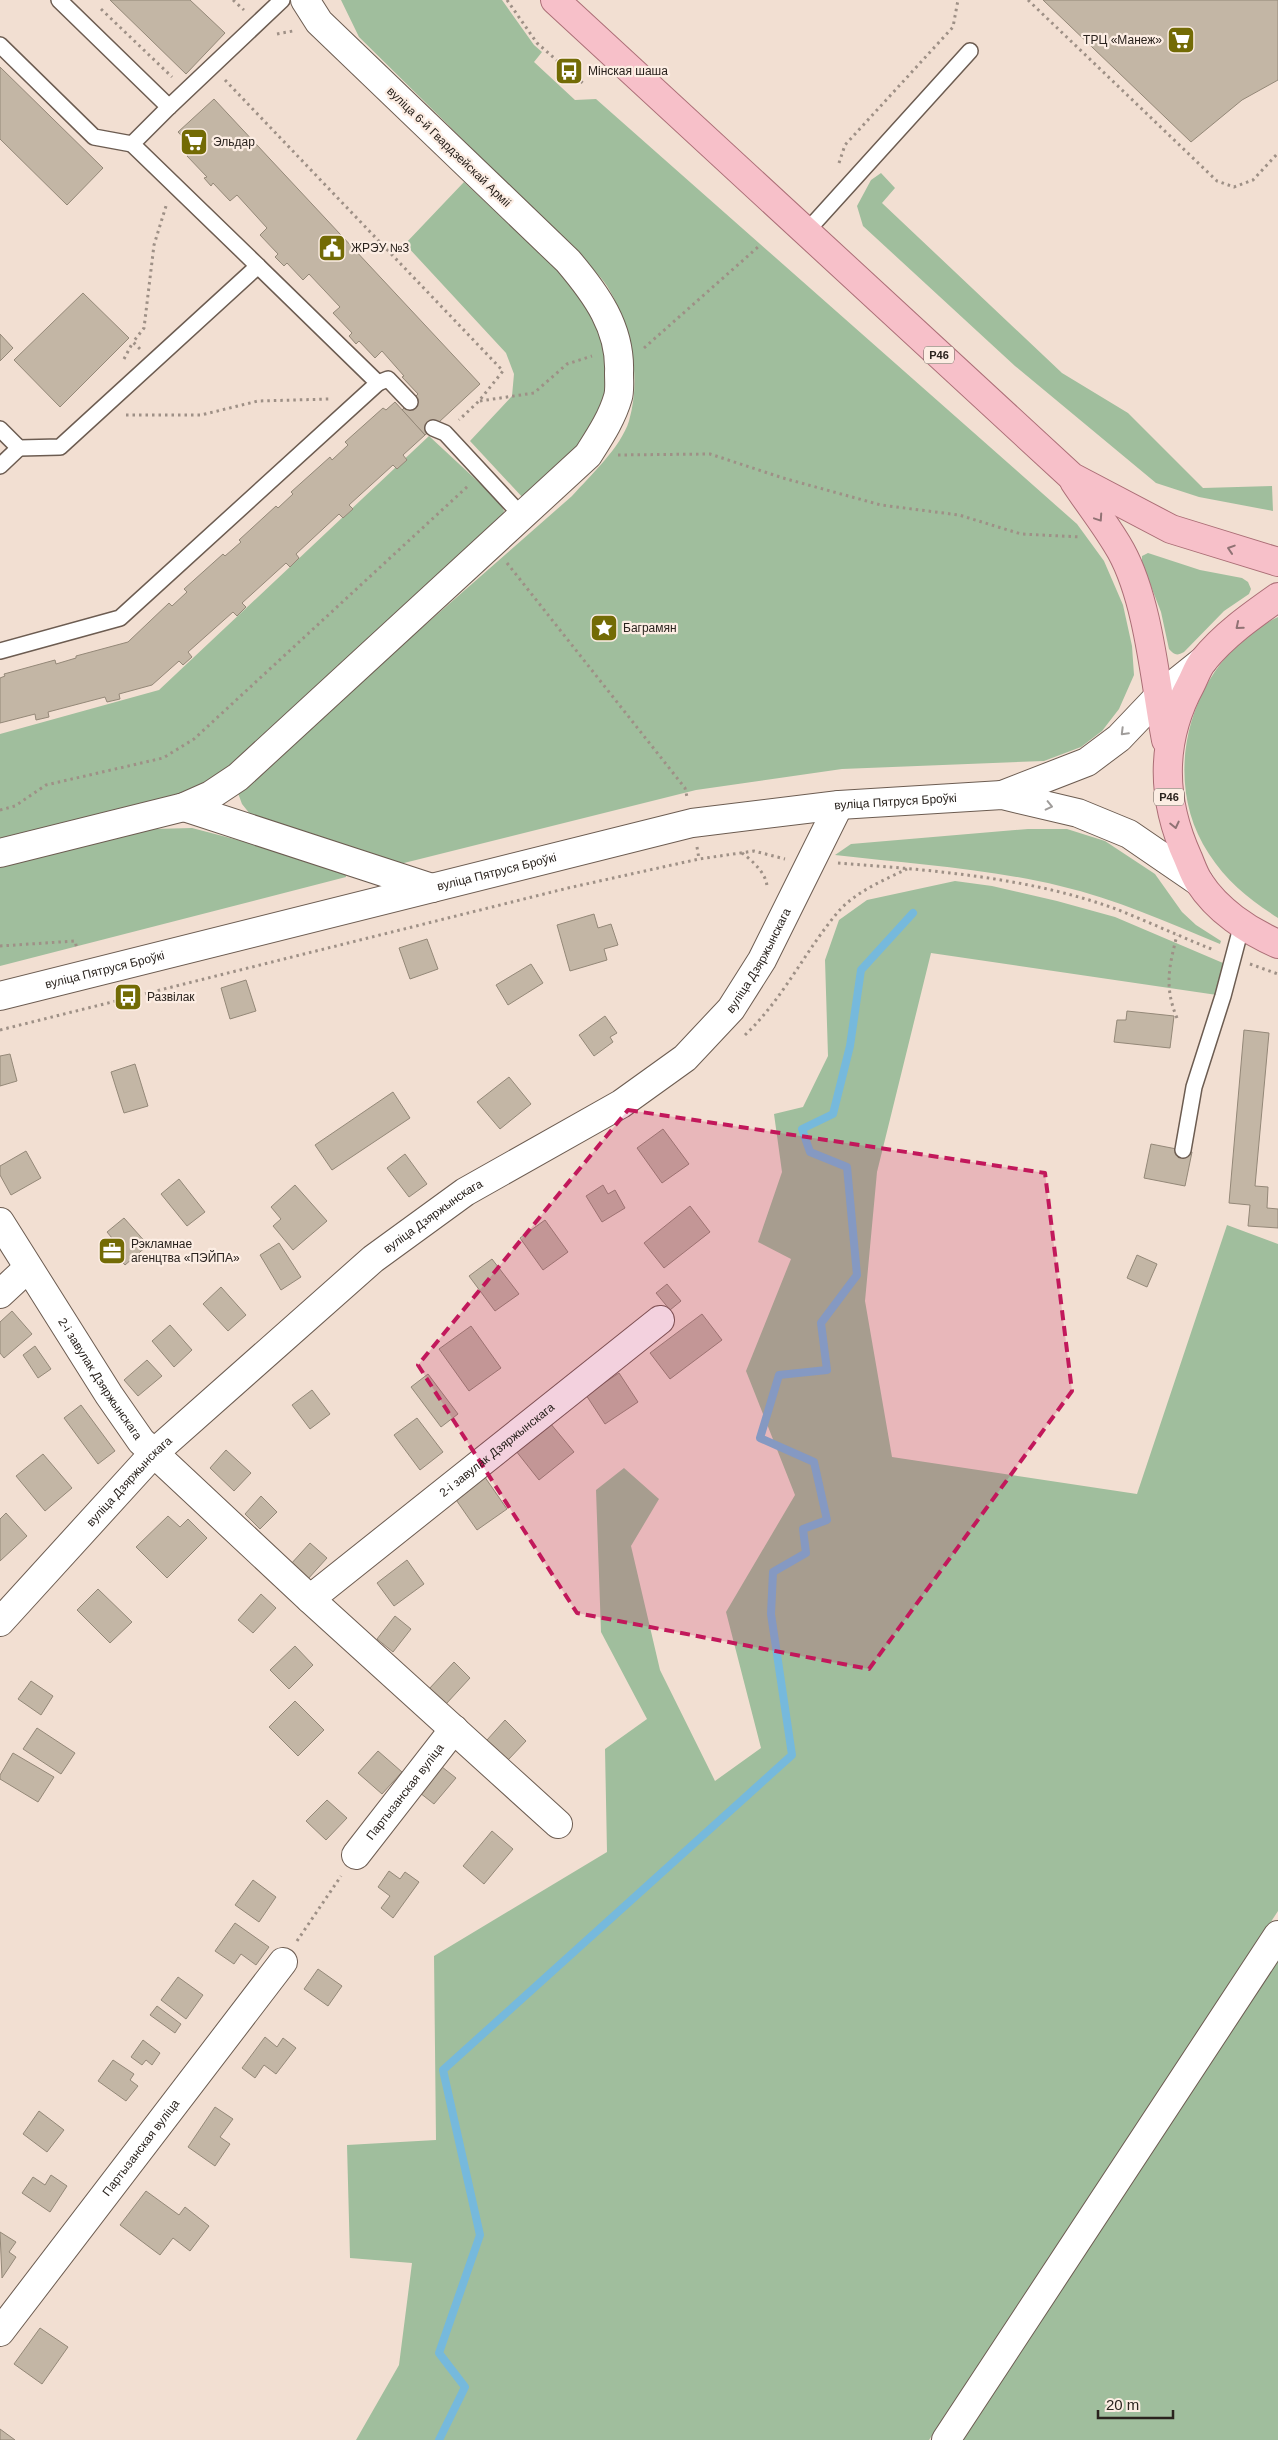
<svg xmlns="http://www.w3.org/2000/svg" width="1278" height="2440" font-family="Helvetica,sans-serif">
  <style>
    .green { fill: #a0be9d }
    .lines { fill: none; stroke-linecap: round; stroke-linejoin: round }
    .stream { stroke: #76b9dc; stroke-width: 8 }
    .building { fill: #c3b6a5; stroke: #948878 }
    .lane-casing { stroke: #6c5c51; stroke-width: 18 }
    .street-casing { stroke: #6c5c51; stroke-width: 30 }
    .secondary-casing { stroke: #6c5c51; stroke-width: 30 }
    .primary-casing { stroke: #ab6e76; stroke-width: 30 }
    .path { stroke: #9e9086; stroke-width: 3; stroke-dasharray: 2.5 4; stroke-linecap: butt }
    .lane { stroke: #fff; stroke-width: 15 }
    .street { stroke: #fff; stroke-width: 28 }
    .secondary { stroke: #fff; stroke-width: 28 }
    .primary { stroke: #f7c0c9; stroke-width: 28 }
    .oneway { stroke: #907274 }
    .oneway2 { stroke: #9f9c9a }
    .marked { fill: #c2185b; fill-opacity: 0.2; stroke: #c2185b; stroke-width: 4; stroke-dasharray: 10 6; stroke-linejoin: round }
    .labels { text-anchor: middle; stroke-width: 4.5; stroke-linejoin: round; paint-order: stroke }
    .shield { fill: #fcede3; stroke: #696059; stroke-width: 1 }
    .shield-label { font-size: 11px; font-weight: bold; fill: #2a231e }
    .poi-label { font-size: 12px; fill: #2a231e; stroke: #fcede3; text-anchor: start }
    .street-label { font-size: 12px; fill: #2a231e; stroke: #fcede3 }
  </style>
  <rect width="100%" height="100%" fill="#f2dfd2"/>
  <g class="green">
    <path d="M 341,0 L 502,0 L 534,45 L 542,52 L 534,62 L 575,100 L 596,99 L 1077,524 L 1104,561 L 1123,605 L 1132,646 L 1134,675 L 1119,709 L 1102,731 L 1081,747 L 1044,761 L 842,769 L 696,790 L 396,865 L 250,814 L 242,804 L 238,793 L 246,782 L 572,496 C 590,476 621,447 629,421 C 642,376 631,325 607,286 C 599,274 587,263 577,252 L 359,37 Z"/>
    <path d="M 881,173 L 895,188 L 882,203 L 1062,373 L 1128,413 L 1203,488 L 1272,486 L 1273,511 L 1199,497 L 1156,483 L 1015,366 L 863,226 L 857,206 L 871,180 Z"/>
    <path d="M 464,182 C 490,206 516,231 542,255 C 557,270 575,285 587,302 C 615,343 614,405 583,445 C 568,464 542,482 524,499 L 470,441 L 512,396 L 514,374 L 506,353 L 405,244 Z"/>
    <path d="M 429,436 L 500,502 L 504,511 L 502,518 L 218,776 L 172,799 L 0,838 L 0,734 L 159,690 Z"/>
    <path d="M 1148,553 L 1200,570 L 1242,578 L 1248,582 L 1251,589 L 1249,594 L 1224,611 L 1184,652 C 1177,656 1174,655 1169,649 L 1161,612 L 1142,563 L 1142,556 Z"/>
    <path d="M 1278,617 L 1278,918 C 1250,900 1227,882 1209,854 C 1156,775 1193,656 1278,617 Z"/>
    <path d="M 192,828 L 345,868 L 346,877 L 0,966 L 0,867 L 153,829 Z"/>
    <path d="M 1028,829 L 1067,829 L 1105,841 L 1155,874 L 1182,912 L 1196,925 L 1221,941 L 1220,944 C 1167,922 1116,899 1060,886 C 986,868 910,864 835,855 L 851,844 Z"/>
    <path d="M 955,881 L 992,886 L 1057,901 L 1115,917 L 1223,963 L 1217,995 L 931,953 L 877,1172 L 865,1301 L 892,1457 L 1137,1494 L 1227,1225 L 1278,1244 L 1278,1911 L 929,2440 L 356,2440 L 399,2365 L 412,2263 L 350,2258 L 347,2145 L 436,2140 L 434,1956 L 607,1852 L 605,1749 L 647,1719 L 601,1632 L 596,1490 L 624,1468 L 659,1499 L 631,1546 L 660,1670 L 715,1781 L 761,1748 L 726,1612 L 795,1495 L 746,1371 L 791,1259 L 758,1242 L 782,1172 L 774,1114 L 803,1107 L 828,1056 L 825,960 L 839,920 L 867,900 Z"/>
    <path d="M 1278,1959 L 1278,2440 L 963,2440 Z"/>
  </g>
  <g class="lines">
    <path class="stream" d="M 439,2440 L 465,2387 L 439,2353 L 480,2235 L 443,2070 L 792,1755 L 771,1614 L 773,1572 L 806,1553 L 803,1529 L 827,1520 L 814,1462 L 760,1438 L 779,1375 L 827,1370 L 821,1323 L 857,1275 L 847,1167 L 810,1152 L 802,1129 L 833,1114 L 850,1046 L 861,970 L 913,913"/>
  </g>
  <g class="building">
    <path d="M 110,0 L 190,0 L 225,33 L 186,74 Z"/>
    <path d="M 1043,0 L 1278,0 L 1278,80 L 1242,100 L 1191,142 Z"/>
    <path d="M 0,67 L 103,168 L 67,205 L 0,139 Z"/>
    <path d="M 214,99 L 480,384 L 425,435 L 402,410 L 418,394 L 402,377 L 404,376 L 382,351 L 375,358 L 359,341 L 356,344 L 349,336 L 352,333 L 333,313 L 340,307 L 309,274 L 303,280 L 287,263 L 284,266 L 275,257 L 278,254 L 260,235 L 267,228 L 237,195 L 230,201 L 213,183 L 211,186 L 204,178 L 207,177 L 187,156 L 194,149 L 178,132 Z"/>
    <path d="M 83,293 L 129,338 L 60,407 L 14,360 Z"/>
    <path d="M 0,334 L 13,348 L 0,361 Z"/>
    <path d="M 395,402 L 425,435 L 403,455 L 407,460 L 397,469 L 393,465 L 349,505 L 353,509 L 343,518 L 339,514 L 296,554 L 299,558 L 290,567 L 286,563 L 242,603 L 246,607 L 237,616 L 233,612 L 188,652 L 192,657 L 183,665 L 179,661 L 152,685 L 119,694 L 120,699 L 107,702 L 105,697 L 48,712 L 49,717 L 36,720 L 35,714 L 0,723 L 0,678 L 5,676 L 4,674 L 55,660 L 56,664 L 76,658 L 76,656 L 128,642 L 169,603 L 172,606 L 187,592 L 184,589 L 223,554 L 225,556 L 241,542 L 239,540 L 276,506 L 278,508 L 293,494 L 291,492 L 330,457 L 332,460 L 348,445 L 345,442 L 383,408 L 386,410 Z"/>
    <path d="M 594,914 L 598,928 L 611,924 L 618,945 L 604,949 L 607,960 L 570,971 L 557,925 Z"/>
    <path d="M 427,939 L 438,969 L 410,979 L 399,948 Z"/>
    <path d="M 531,964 L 543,983 L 508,1005 L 496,985 Z"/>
    <path d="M 246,980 L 256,1011 L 230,1019 L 221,988 Z"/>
    <path d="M 1127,1011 L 1174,1016 L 1170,1048 L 1114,1042 L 1117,1020 L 1126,1020 Z"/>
    <path d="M 605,1016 L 617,1033 L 610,1037 L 613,1042 L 594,1056 L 579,1035 Z"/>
    <path d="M 1244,1030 L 1269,1033 L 1255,1186 L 1268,1187 L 1267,1208 L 1278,1209 L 1278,1228 L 1248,1226 L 1250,1205 L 1229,1203 Z"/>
    <path d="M 10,1054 L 17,1081 L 0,1086 L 0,1056 Z"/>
    <path d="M 135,1064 L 148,1106 L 124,1113 L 111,1072 Z"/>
    <path d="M 509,1077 L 531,1104 L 500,1129 L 477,1102 Z"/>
    <path d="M 393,1092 L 410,1118 L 332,1170 L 315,1145 Z"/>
    <path d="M 663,1129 L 689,1164 L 662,1183 L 637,1148 Z"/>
    <path d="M 1151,1144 L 1192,1152 L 1185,1186 L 1144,1178 Z"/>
    <path d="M 26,1151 L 41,1178 L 11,1195 L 0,1175 L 0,1166 Z"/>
    <path d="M 405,1154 L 427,1184 L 409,1197 L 387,1168 Z"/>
    <path d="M 179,1179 L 205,1212 L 187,1226 L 161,1194 Z"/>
    <path d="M 295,1185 L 327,1221 L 293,1250 L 273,1226 L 281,1219 L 271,1207 Z"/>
    <path d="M 603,1185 L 608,1194 L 615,1190 L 625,1208 L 602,1222 L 586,1196 Z"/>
    <path d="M 690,1206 L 710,1232 L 664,1268 L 644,1243 Z"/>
    <path d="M 124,1218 L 148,1245 L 125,1265 L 116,1255 L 122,1250 L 107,1232 Z"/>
    <path d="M 545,1220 L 568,1252 L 543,1270 L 520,1238 Z"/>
    <path d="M 279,1243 L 301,1277 L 281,1290 L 260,1255 Z"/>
    <path d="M 1137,1255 L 1157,1264 L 1147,1287 L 1127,1278 Z"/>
    <path d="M 492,1259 L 519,1294 L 495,1311 L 469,1276 Z"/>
    <path d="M 667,1284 L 681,1301 L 670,1310 L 656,1293 Z"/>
    <path d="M 221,1287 L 246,1315 L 228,1331 L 203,1304 Z"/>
    <path d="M 12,1311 L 32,1334 L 4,1358 L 0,1353 L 0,1322 Z"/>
    <path d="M 702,1314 L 722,1340 L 670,1379 L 650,1353 Z"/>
    <path d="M 170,1325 L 192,1350 L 174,1367 L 152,1341 Z"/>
    <path d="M 471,1326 L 501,1368 L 469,1391 L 439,1349 Z"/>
    <path d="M 35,1346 L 51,1369 L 38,1378 L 23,1355 Z"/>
    <path d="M 147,1360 L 162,1376 L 138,1396 L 124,1380 Z"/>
    <path d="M 619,1373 L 638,1402 L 605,1424 L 586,1395 Z"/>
    <path d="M 428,1374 L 458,1414 L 441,1427 L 411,1387 Z"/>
    <path d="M 312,1390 L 330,1414 L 310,1429 L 292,1405 Z"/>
    <path d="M 81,1405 L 115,1451 L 98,1464 L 64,1418 Z"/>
    <path d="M 417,1418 L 443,1452 L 420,1470 L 394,1435 Z"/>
    <path d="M 550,1423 L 574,1452 L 539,1480 L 516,1451 Z"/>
    <path d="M 226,1450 L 251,1473 L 234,1491 L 210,1468 Z"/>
    <path d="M 43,1454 L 72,1488 L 45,1511 L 16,1476 Z"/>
    <path d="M 482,1473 L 507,1509 L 477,1530 L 452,1494 Z"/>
    <path d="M 261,1496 L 277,1512 L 260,1529 L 245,1514 Z"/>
    <path d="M 6,1513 L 27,1536 L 0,1561 L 0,1519 Z"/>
    <path d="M 168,1516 L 180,1527 L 188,1519 L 207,1538 L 167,1578 L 136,1547 Z"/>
    <path d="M 310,1543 L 327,1558 L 307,1580 L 290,1565 Z"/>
    <path d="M 407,1560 L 424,1584 L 394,1606 L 377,1583 Z"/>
    <path d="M 98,1589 L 132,1622 L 110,1643 L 77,1610 Z"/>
    <path d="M 261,1594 L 276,1608 L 253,1633 L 238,1620 Z"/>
    <path d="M 395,1616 L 411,1629 L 393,1652 L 377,1639 Z"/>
    <path d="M 295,1646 L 313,1665 L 289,1689 L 270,1670 Z"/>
    <path d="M 454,1662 L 470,1678 L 446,1704 L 429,1689 Z"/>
    <path d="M 31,1681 L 53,1696 L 41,1715 L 18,1699 Z"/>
    <path d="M 295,1701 L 324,1730 L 298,1756 L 269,1727 Z"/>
    <path d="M 505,1720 L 526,1741 L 508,1760 L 487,1740 Z"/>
    <path d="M 37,1728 L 75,1753 L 61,1774 L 23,1749 Z"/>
    <path d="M 378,1751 L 402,1772 L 382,1794 L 358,1773 Z"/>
    <path d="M 13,1753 L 54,1777 L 38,1802 L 0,1779 L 0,1775 Z"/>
    <path d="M 437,1763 L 456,1778 L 434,1804 L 415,1789 Z"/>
    <path d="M 327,1800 L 347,1818 L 326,1840 L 306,1821 Z"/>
    <path d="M 492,1831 L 513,1849 L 484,1884 L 463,1866 Z"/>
    <path d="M 389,1871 L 400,1879 L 405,1872 L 419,1882 L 393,1918 L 381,1908 L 390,1896 L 378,1887 Z"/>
    <path d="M 253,1880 L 276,1897 L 259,1922 L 235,1905 Z"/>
    <path d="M 235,1923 L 269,1947 L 256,1965 L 241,1954 L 234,1964 L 215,1951 Z"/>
    <path d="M 318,1969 L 342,1986 L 328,2006 L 304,1989 Z"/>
    <path d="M 178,1977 L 203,1995 L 186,2019 L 161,2000 Z"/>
    <path d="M 157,2006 L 181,2024 L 175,2033 L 150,2015 Z"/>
    <path d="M 265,2037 L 277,2047 L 283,2038 L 296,2048 L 276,2074 L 264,2065 L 255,2078 L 242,2068 Z"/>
    <path d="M 143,2040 L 160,2053 L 152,2065 L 146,2060 L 142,2065 L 131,2057 Z"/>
    <path d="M 113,2060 L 134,2074 L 130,2080 L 138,2086 L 126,2101 L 98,2081 Z"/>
    <path d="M 215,2107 L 233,2119 L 220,2137 L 230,2144 L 215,2166 L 188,2147 Z"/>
    <path d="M 39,2111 L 64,2130 L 47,2152 L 23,2134 Z"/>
    <path d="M 51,2175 L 67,2186 L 50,2212 L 22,2193 L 33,2177 L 45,2185 Z"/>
    <path d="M 146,2191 L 179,2215 L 185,2207 L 209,2226 L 190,2251 L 173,2238 L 160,2255 L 120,2225 Z"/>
    <path d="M 0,2232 L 16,2242 L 9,2252 L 16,2257 L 2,2278 Z"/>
    <path d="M 40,2328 L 68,2347 L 42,2384 L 14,2364 Z"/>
    <path d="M 0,2429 L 15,2440 L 0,2440 Z"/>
  </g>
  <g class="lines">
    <g class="lane-casing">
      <g id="lane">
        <path d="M 0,45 L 94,137 L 132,144"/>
        <path d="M 169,107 L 282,0"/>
        <path d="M 806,232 L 970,51"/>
        <path d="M 378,383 L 388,379 L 410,402"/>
        <path d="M 433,428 L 445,433 L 522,516"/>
        <path d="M 0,429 L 19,448 L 60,447 L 258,266 L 132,144 L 169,107 L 59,0"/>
        <path d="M 0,466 L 19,448"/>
        <path d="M 0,651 L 120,618 L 378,383 L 258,266"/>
        <path d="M 1183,1150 L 1194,1087 L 1223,996 L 1242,924"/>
      </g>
    </g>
    <g class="street-casing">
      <g id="street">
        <path d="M 184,807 L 432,888"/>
        <path d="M 0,853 L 184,807 L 211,795 L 238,777 L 588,455 C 600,436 612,418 618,397 C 620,390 619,381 619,373 C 621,328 596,294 568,261 L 319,22 L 305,0"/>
        <path id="s1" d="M 0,1222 L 109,1395 L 141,1441 L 310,1599 L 558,1824"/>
        <path d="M 0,1294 L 28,1268"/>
        <path id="s2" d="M 310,1599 L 660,1320"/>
        <path id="s3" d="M 356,1855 L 454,1729"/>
        <path id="s4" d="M 0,2332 L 283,1962"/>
        <path d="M 946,2440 L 1278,1935"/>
      </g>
    </g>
    <g class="secondary-casing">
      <g id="secondary">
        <path d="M 1002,795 L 1087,762 L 1119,738 L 1158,697 L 1203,661"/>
        <path id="s5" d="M 0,996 L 692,823 L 839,805 L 1002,795 L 1078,813 L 1129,834 L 1199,882"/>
        <path id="s6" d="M 0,1622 L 154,1453 L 373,1259 L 465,1192 L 621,1104 L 685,1058 L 731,1009 L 762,960 L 839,805"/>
      </g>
    </g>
    <g class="primary-casing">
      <g id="primary">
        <path d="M 555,0 L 1072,477 L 1171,529 L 1278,562"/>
        <path d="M 1074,481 C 1089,504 1107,526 1121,551 C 1149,602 1155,683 1166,740"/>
        <path d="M 1278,597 C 1251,616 1224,635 1203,661 C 1198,667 1195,676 1191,684 C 1160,741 1161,799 1188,858 C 1191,865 1194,874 1199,882 C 1217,910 1248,931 1278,944"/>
      </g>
    </g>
    <g class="path">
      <path d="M 233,0 L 244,10"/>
      <path d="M 507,0 L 537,43 L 585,85"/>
      <path d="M 1028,0 L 1217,181 L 1234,187 L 1253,180 L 1278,153"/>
      <path d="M 101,9 L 172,77"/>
      <path d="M 277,34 L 293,31"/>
      <path d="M 569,71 L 581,59"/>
      <path d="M 225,80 L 503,371 L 479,401 L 459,420"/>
      <path d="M 839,163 L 845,145 L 953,27 L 958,0"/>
      <path d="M 644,348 L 758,247"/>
      <path d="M 140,349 L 133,342 L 144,328 L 154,245 L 166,206"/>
      <path d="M 124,359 L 133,342"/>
      <path d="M 480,401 L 534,393 L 567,364 L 592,356"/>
      <path d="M 126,415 L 201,415 L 258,401 L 330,399"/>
      <path d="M 618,455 L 710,454 L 783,478 L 881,505 L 959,515 L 1021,534 L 1081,537"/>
      <path d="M 507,563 L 685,788 L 687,797"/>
      <path d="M 0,810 L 15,806 L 46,785 L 163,758 L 194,739 L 468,486"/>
      <path d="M 697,847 L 699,859"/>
      <path d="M 742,853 C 753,861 768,875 767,889"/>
      <path d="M 838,863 C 931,870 1028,877 1116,909 C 1149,922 1181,937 1214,950"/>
      <path d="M 0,946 L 75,941 L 77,949"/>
      <path d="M 1250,964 L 1278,974"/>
      <path d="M 1177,1018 C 1164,987 1169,967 1177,935"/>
      <path d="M 0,1030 L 568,888 L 699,859 L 754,851 L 785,859"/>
      <path d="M 745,1035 C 783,999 805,951 838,912 C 855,892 884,880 907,869"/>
      <path d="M 297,1941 L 341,1876"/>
    </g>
    <use href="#lane" class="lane"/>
    <use href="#street" class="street"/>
    <use href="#secondary" class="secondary"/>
    <use href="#primary" class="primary"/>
  </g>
  <defs><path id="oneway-chevron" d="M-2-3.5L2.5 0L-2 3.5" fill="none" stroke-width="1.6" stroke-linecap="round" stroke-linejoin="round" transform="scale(1.25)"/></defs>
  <g class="oneway">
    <use href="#oneway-chevron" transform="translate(1099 518) rotate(56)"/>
    <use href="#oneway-chevron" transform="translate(1231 549) rotate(-162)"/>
    <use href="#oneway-chevron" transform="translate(1239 626) rotate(140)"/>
    <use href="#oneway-chevron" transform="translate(1175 825) rotate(77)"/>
  </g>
  <g class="oneway2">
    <use href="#oneway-chevron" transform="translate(1124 732) rotate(135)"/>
    <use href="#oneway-chevron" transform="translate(1049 806) rotate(13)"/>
  </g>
  <path class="marked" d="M 628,1110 L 1045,1173 L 1072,1391 L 869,1669 L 577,1613 L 418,1365 Z"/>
  <defs>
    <g id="supermarket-square" transform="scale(1.4375)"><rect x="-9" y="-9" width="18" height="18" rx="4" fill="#736b05" stroke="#fcede3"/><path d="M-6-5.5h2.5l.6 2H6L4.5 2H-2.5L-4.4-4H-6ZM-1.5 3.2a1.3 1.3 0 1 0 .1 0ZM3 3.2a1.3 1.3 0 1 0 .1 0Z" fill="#fff"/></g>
    <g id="bus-square" transform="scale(1.4375)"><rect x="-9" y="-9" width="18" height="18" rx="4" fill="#736b05" stroke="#fcede3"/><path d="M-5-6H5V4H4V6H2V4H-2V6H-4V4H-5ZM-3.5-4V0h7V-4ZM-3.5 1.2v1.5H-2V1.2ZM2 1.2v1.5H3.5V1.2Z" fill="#fff"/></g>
    <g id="civic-square" transform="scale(1.4375)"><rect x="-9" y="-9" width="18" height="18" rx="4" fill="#736b05" stroke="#fcede3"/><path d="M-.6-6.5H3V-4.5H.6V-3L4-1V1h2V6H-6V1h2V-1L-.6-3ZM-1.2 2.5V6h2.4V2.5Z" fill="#fff"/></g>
    <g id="sight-square" transform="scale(1.4375)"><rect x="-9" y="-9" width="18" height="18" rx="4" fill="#736b05" stroke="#fcede3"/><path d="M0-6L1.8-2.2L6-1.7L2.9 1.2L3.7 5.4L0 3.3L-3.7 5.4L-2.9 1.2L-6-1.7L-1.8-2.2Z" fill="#fff"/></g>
    <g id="office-square" transform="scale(1.4375)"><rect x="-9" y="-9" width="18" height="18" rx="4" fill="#736b05" stroke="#fcede3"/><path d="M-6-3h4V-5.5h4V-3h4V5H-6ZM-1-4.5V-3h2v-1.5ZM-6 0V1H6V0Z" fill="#fff"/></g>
  </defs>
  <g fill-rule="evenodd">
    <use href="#supermarket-square" x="1181" y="40"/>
    <use href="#bus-square" x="569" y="71"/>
    <use href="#supermarket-square" x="194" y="142"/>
    <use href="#civic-square" x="332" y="248"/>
    <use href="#sight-square" x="604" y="628"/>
    <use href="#bus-square" x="128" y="997"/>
    <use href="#office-square" x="112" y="1251"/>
  </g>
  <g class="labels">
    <g class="shield">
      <rect x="924" y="346.5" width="30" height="17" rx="4"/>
      <rect x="1154" y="788.5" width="30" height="17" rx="4"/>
    </g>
    <g class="shield-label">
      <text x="939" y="359">Р46</text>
      <text x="1169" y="801">Р46</text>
    </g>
    <g class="poi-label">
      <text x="1162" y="44" text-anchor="end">ТРЦ «Манеж»</text>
      <text x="588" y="75">Мінская шаша</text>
      <text x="213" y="146">Эльдар</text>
      <text x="351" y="252">ЖРЭУ №3</text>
      <text x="623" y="632">Баграмян</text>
      <text x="147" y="1001">Развілак</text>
      <text x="131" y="1248">Рэкламнае<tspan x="131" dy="14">агенцтва «ПЭЙПА»</tspan></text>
    </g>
    <g class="street-label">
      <text transform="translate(449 147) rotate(44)" y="4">вуліца 6-й Гвардзейскай Арміі</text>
      <text dy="4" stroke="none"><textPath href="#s5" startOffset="918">вуліца Пятруся Броўкі</textPath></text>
      <text dy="4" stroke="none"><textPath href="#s5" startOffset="512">вуліца Пятруся Броўкі</textPath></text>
      <text dy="4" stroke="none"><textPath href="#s6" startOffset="1016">вуліца Дзяржынскага</textPath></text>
      <text dy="4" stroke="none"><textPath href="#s5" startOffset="108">вуліца Пятруся Броўкі</textPath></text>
      <text dy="4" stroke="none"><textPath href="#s6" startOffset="595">вуліца Дзяржынскага</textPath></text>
      <text dy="4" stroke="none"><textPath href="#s1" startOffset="186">2-і завулак Дзяржынскага</textPath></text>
      <text dy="4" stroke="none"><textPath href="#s2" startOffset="239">2-і завулак Дзяржынскага</textPath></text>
      <text dy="4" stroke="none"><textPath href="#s6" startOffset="191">вуліца Дзяржынскага</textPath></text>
      <text dy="4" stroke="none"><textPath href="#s3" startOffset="80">Партызанская вуліца</textPath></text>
      <text dy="4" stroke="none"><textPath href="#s4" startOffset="232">Партызанская вуліца</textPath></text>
    </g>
  </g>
  <path d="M1098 2410v8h75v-8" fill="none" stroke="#2a231e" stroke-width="2.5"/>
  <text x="1106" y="2410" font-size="15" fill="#2a231e" stroke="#fcede3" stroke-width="4" paint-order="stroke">20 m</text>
</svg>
